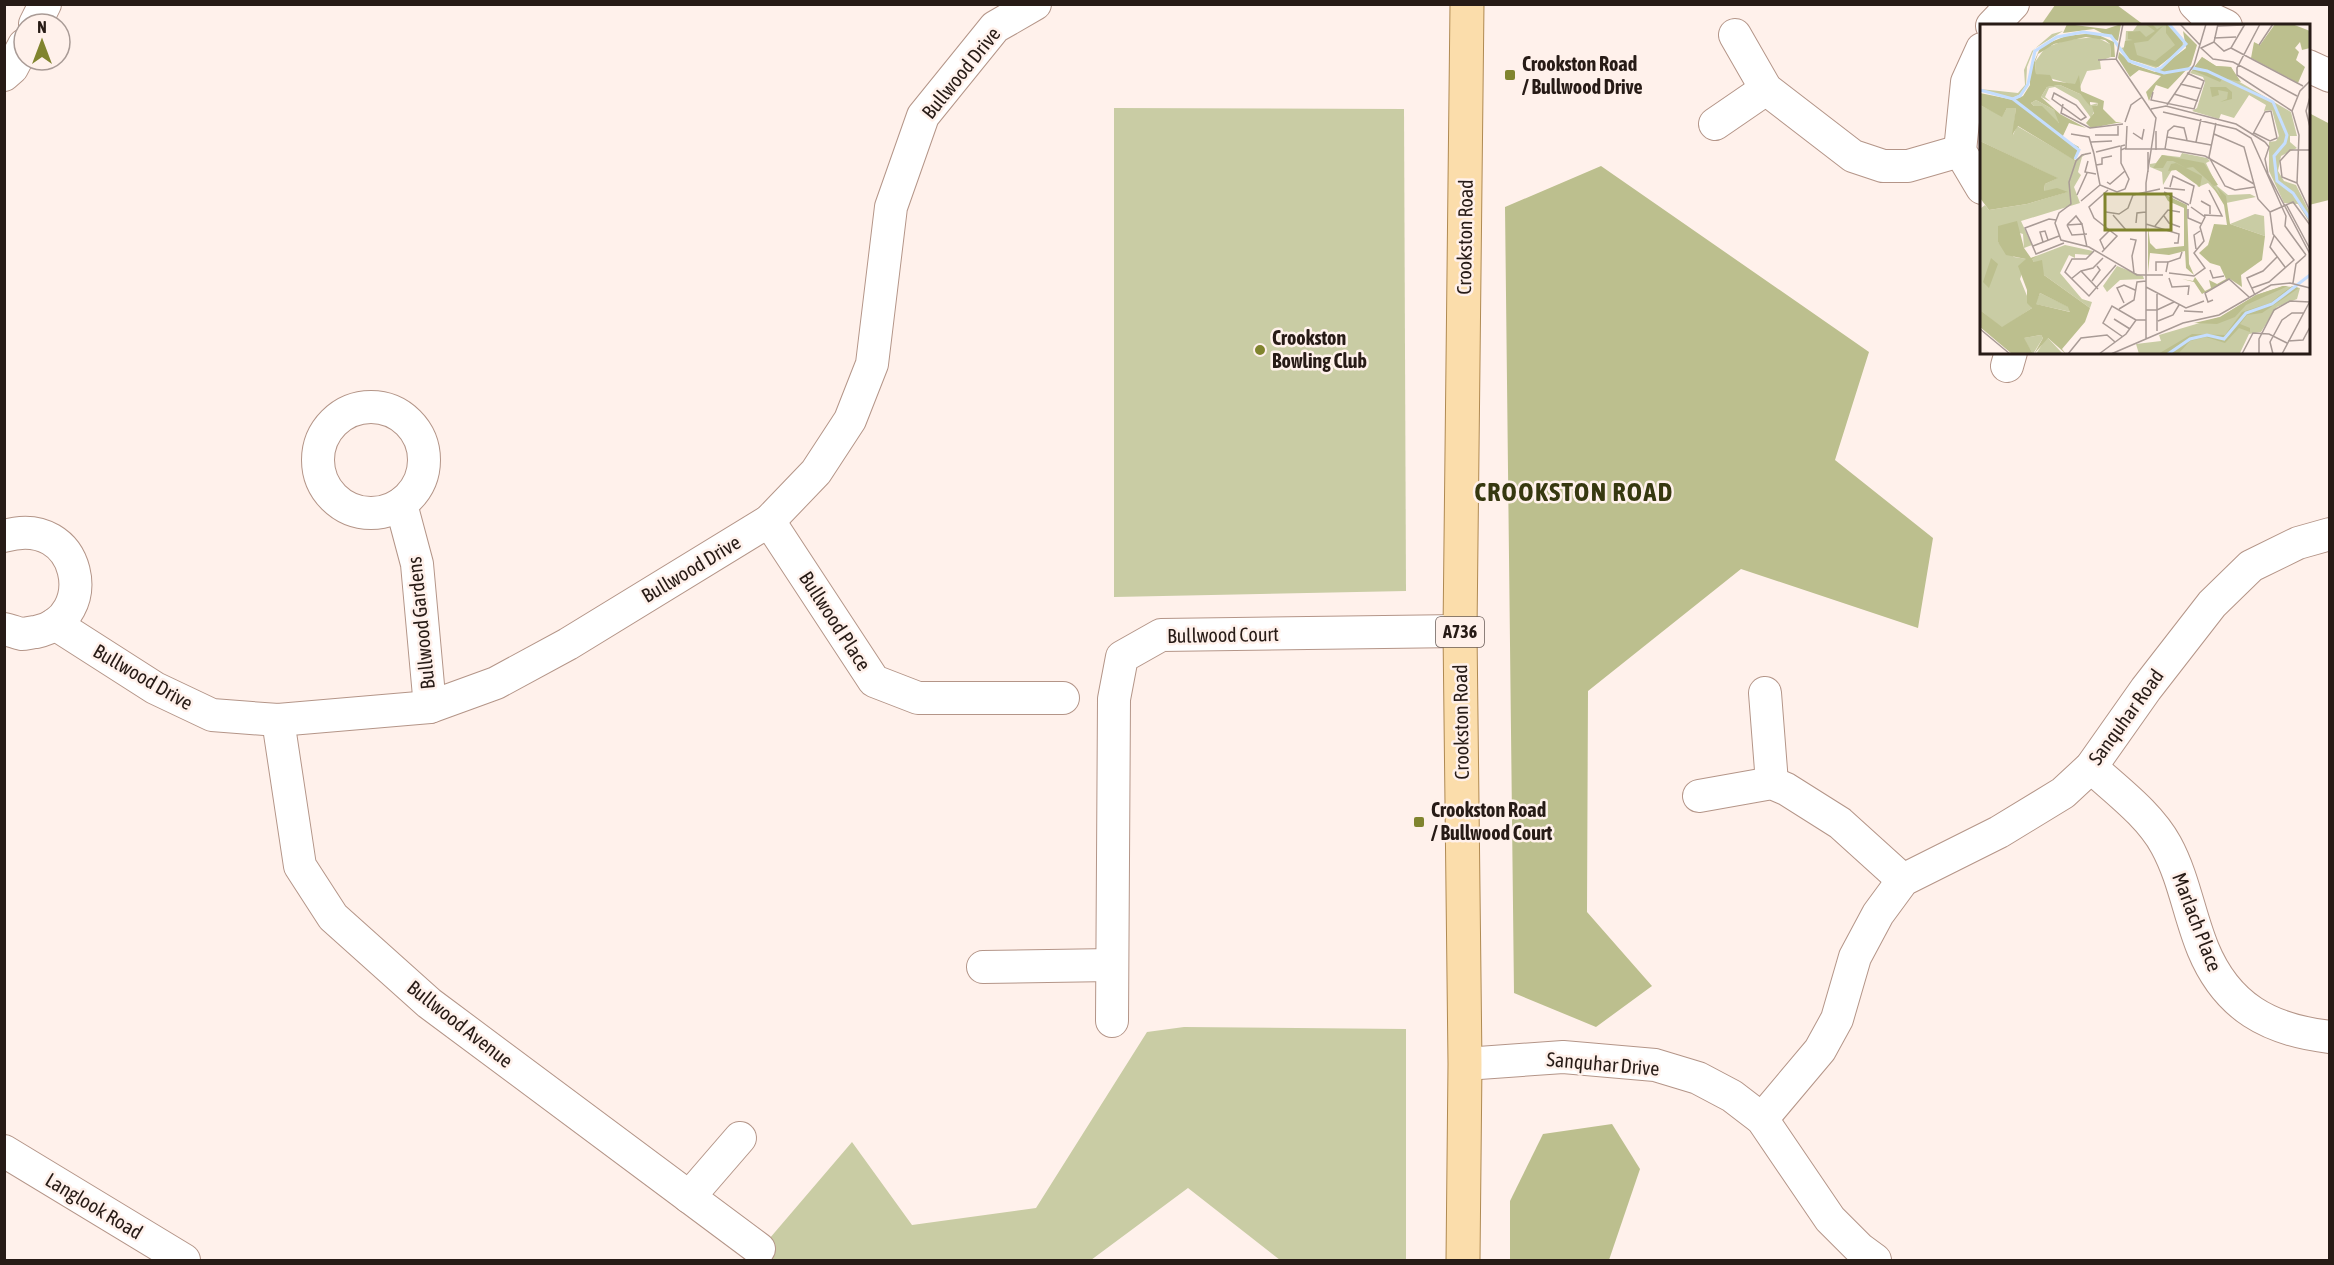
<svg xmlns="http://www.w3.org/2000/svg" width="2334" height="1265" font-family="'Asap Condensed',sans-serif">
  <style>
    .green { fill: #c9cca4 }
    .forest { fill: #bcbf8e }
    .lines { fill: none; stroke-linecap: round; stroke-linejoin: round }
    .minor-casing { stroke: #b49588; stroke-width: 34 }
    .primary-casing { stroke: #b08a52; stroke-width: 35 }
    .minor { stroke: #fff; stroke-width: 32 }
    .primary { stroke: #fbddab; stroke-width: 33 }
    .poi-dot { fill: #80842e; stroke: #fff1eb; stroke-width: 2 }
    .labels { text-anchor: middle; stroke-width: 5; stroke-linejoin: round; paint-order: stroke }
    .shield { fill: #fff1eb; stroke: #685b56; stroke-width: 1.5 }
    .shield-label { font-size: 18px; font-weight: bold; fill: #271b16 }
    .poi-label { font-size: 20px; font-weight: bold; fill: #271b16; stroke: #fff1eb; text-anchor: start }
    .street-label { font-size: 20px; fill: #271b16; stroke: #fff1eb }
    .district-label { font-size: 26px; font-weight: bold; letter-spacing: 1.5px; fill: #36380f; stroke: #fff1eb }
    .inset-river { fill: none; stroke: #c5deff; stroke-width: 3 }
    .inset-road { fill: none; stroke: #a99b96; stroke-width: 1.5 }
    .view { fill: #80842e; fill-opacity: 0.15; stroke: #80842e; stroke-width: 3 }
    .inset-edge { fill: none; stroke: #271b16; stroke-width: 3 }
  </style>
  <rect width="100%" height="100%" fill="#fff1eb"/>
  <g class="green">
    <path d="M 1114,108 L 1404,109 L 1406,591 L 1114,597 Z"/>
    <path d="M 1184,1027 L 1406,1029 L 1406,1260 L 1280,1260 L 1188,1188 L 1091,1260 L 751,1260 L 852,1142 L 912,1225 L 1036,1208 L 1147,1032 Z"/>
  </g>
  <g class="forest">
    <path d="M 2055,5 L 2117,5 L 2144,25 L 2041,25 Z"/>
    <path d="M 2309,113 L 2330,124 L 2329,200 L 2309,205 Z"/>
    <path d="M 1601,166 L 1869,352 L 1835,460 L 1933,538 L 1918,628 L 1741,569 L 1588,691 L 1587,912 L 1652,986 L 1596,1027 L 1514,993 L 1505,207 Z"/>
    <path d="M 1612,1124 L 1640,1169 L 1609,1260 L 1510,1260 L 1510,1201 L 1543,1134 Z"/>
  </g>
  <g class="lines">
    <g class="minor-casing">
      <g id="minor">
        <path d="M 2195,4 L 2209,18 L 2226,26"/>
        <path d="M 35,24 L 45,4"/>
        <path d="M 1992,26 L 2013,4"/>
        <path d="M 1735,35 L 1766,89 L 1853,156 L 1883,166 L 1908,166 L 1960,151"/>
        <path d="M 1982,49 L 1967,82 L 1960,151 L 1982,188"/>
        <path d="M 2308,66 L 2330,76"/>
        <path d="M 4,75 L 12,68 L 24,45"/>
        <path d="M 1715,124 L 1766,89"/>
        <path d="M 2007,366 L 2011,352"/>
        <circle cx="371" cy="460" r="53"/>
        <path d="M 401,504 L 417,564 L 430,707"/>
        <path d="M 769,521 L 874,681 L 918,698 L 1063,698"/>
        <path d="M 4,536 C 82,513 101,619 36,632 C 32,632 26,634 22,634 C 17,633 10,630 4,629"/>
        <path d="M 55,624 L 155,688 L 212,715 L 278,720 L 430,707 L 496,683 L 568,644 L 769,521 L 816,472 L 850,420 L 872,364 L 891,207 L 923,116 L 995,27 L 1035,4"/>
        <path d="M 1765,693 L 1772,783"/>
        <path d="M 278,720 L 300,866 L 333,917 L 429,1003 L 759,1249"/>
        <path d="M 2091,767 C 2117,791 2149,814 2166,845 C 2184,878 2189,915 2203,949 C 2227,1007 2269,1030 2330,1037"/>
        <path d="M 1699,796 L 1772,783 L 1786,789 L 1840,823 L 1903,880"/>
        <path d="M 983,967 L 1112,965"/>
        <path d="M 1112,1021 L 1114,699 L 1122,657 L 1161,635 L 1460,631"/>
        <path d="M 1465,1064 L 1563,1057 L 1655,1065 L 1698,1078 L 1732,1096 L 1762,1119 L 1830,1219 L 1860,1249 L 1875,1260"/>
        <path d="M 1762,1119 L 1820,1050 L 1837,1019 L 1855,957 L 1878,914 L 1903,880 L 1999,832 L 2063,793 L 2091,767 L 2146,689 L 2212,604 L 2251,566 L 2298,543 L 2330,534"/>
        <path d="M 4,1151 L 184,1260"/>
        <path d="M 689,1197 L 740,1138"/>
      </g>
    </g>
    <g class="primary-casing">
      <path id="primary" d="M 1463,1260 L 1465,1064 L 1460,631 L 1467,4"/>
    </g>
    <use href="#minor" class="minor"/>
    <use href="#primary" class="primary"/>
  </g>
  <g class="poi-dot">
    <rect x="1504" y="69" width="12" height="12" rx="3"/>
    <circle cx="1260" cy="350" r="6"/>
    <rect x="1413" y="816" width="12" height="12" rx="3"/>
  </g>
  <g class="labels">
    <rect class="shield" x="1436" y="617" width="48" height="30" rx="4.5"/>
    <g class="shield-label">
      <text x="1460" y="638">A736</text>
    </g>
    <g class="poi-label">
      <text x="1522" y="71">Crookston Road<tspan x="1522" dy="23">/ Bullwood Drive</tspan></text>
      <text x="1272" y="345">Crookston<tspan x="1272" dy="23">Bowling Club</tspan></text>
      <text x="1431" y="817">Crookston Road<tspan x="1431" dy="23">/ Bullwood Court</tspan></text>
    </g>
    <g class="street-label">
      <text transform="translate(961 73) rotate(-51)" y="7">Bullwood Drive</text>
      <text transform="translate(1465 237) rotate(-89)" y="7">Crookston Road</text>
      <text transform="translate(691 569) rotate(-31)" y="7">Bullwood Drive</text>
      <text transform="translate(835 621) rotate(57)" y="7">Bullwood Place</text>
      <text transform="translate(421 623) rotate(-96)" y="7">Bullwood Gardens</text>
      <text transform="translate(1223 635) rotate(-1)" y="7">Bullwood Court</text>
      <text transform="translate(143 677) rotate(30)" y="7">Bullwood Drive</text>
      <text transform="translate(2126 717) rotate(-54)" y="7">Sanquhar Road</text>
      <text transform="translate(1461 722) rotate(-91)" y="7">Crookston Road</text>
      <text transform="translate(2197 922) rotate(69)" y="7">Marlach Place</text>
      <text transform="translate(460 1024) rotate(38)" y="7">Bullwood Avenue</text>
      <text transform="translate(1603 1064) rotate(5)" y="7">Sanquhar Drive</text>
      <text transform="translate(94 1206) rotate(31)" y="7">Langlook Road</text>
    </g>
    <g class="district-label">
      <text x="1574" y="501">CROOKSTON ROAD</text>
    </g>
  </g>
  <g transform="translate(1980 24)">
    <rect width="330" height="330" fill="#fff1eb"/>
    <path d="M 158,0 L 187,0 L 202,13 L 204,22 L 176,44 L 149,35 L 141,24 L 145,23 L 146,7 L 153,7 ZM 83,7 L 54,25 L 47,43 L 46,62 L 39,71 L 32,74 L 0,65 L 38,69 L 45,61 L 44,46 L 52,27 L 72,10 ZM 116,13 L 130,20 L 131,33 L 120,37 L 121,45 L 107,47 L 100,63 L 56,50 L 55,38 L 65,24 L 86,16 ZM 222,33 L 236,42 L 251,43 L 258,57 L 311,88 L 317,112 L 310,112 L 310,118 L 317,124 L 301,132 L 298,147 L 304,157 L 316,161 L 330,189 L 330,199 L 318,180 L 304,179 L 289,147 L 289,118 L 296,117 L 299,112 L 292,86 L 284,87 L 286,81 L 269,71 L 254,94 L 241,90 L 239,95 L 212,87 L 217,84 L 225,58 L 223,53 L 210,49 ZM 80,61 L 100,70 L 111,81 L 118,79 L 111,94 L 98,76 L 75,63 L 69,64 L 65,73 L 71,78 L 61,73 L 67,63 ZM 56,76 L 74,86 L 81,96 L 78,99 L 54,82 L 51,79 ZM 0,81 L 22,92 L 27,84 L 36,84 L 33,111 L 37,102 L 95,136 L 108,128 L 102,133 L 98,148 L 101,151 L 94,163 L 100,179 L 41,197 L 52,221 L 44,224 L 43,210 L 18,202 L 18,218 L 34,233 L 47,235 L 40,255 L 52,284 L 22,304 L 0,286 L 0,185 L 5,181 L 9,186 L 47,180 L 87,168 L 64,167 L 65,160 L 77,154 L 0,117 ZM 202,129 L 227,134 L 230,137 L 226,139 L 237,162 L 248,171 L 270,170 L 276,173 L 246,179 L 228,159 L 218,163 L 216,157 L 193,144 L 183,161 L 182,148 L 170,143 L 170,140 L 176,139 L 182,131 L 200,133 ZM 275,190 L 284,192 L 285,212 L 250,200 ZM 85,221 L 113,227 L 110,231 L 95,230 L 95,234 L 89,231 L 80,249 L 102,275 L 112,278 L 110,284 L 64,251 L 51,234 ZM 137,242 L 163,252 L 164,255 L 140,256 L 127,268 L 123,262 ZM 303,262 L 320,264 L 317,275 L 297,283 L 281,308 L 269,310 L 260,329 L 159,330 L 156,320 L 181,317 L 179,311 L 240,293 L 276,271 ZM 60,269 L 89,283 L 91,288 L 55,280 ZM 61,311 L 63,314 L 53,330 L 43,314 ZM 66,314 L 68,314 L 83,330 L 56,330 Z" fill="#c9cca4"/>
    <path d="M 87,0 L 126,5 L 141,0 L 138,17 L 114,5 L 83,9 ZM 165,0 L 172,0 L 177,5 L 183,2 L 168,17 L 154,19 L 157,31 L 175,37 L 195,21 L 186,9 L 186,0 L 203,17 L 201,25 L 178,43 L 151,36 L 143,28 L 145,17 L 153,16 L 148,15 L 148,8 L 160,7 L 166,13 L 175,7 ZM 295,0 L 312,0 L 330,7 L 330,24 L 322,26 L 320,18 L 315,24 L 319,28 L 316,36 L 325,43 L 318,59 L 271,34 L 274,18 L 280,21 ZM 203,7 L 217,21 L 211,41 L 188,65 L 176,61 L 169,77 L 166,68 L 181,52 L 159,46 L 150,53 L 138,34 L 139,28 L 152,40 L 175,48 L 206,24 ZM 114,9 L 134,18 L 135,33 L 131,33 L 130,20 L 125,16 L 106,13 L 74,20 L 58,30 L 55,38 L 56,50 L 70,51 L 73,57 L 95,60 L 99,51 L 101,67 L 124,77 L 123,85 L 136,98 L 142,98 L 111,104 L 106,99 L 114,89 L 112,82 L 117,82 L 118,79 L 110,78 L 110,82 L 100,70 L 80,61 L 67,63 L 61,73 L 80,90 L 106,104 L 89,99 L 82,114 L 99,123 L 94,136 L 38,102 L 32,111 L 36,84 L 27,84 L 22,93 L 0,81 L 0,69 L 34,76 L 43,72 L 50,61 L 50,47 L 61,22 L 86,12 ZM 56,76 L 74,86 L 79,99 L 62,82 L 54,82 L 51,79 ZM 222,33 L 236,42 L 251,43 L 261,58 L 243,54 L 240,58 L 212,46 ZM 230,63 L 246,63 L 252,68 L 252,75 L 240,78 L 247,75 L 248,68 L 238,66 L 239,71 L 232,73 ZM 0,117 L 78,154 L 65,160 L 64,167 L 77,164 L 88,168 L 47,180 L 9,186 L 0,174 ZM 182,131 L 224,139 L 238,161 L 234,162 L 213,143 L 206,144 L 193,137 L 187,137 L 183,144 L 173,144 ZM 196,139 L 222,152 L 220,163 L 196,146 L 188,147 L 191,140 ZM 230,158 L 241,172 L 237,163 L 246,172 L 250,200 L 285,212 L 282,236 L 261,251 L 262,263 L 250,255 L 222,270 L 214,258 L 202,255 L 213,257 L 215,253 L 225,267 L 231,264 L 229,256 L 237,260 L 246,255 L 240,242 L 230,239 L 219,229 L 228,221 L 234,200 L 247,201 L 244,181 ZM 184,170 L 207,181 L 209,240 L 214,251 L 206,244 L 205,227 L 189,231 L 170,229 L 168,249 L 168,202 L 170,219 L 176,225 L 204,222 L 204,184 L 188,177 ZM 37,197 L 44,224 L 51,234 L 57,232 L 52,235 L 54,238 L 62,236 L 64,251 L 110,284 L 105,298 L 82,325 L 86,330 L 68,314 L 54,330 L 63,314 L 61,311 L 44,314 L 53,330 L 32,330 L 0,303 L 0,286 L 22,303 L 52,284 L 47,279 L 47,266 L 38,242 L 46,235 L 26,231 L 18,218 L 18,202 ZM 60,269 L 88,283 L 90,288 L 56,280 ZM 11,234 L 18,240 L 9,264 L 3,258 ZM 303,262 L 308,262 L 266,281 L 255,293 L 237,300 L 214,299 L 240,293 L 276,271 ZM 312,262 L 319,264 L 282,289 L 267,291 L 260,300 L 270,304 L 270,308 L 259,304 L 245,319 L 226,313 L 210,317 L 198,330 L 178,330 L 212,310 L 245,311 L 262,288 L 290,279 Z" fill="#bcbf8e" fill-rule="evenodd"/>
    <path class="inset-river" d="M 175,46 L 184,49 L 213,44 L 227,47 L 293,78 L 307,111 L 305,119 L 294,132 L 297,157 L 313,169 L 330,195M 0,66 L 33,75 L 40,72 L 48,60 L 55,27 L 77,13 L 103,8 L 131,12 L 149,37 L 175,46 L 181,44 L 206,20 L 189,0M 33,75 L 99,126 L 95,135M 188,330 L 210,315 L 227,311 L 244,315 L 266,289 L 292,280 L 330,251"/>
    <path class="inset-road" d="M 200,0 L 220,21M 238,0 L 234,18 L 244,27 L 251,24 L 265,0M 280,0 L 257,44 L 257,51 L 312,87 L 319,111 L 317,159 L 330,187M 238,2 L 263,1M 234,14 L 256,13M 234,18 L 221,24 L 233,35 L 253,38 L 317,72M 279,21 L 293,0M 251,24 L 323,62M 136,35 L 176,94 L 166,159 L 166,315M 118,36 L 136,35M 136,36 L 143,0M 200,60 L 222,65M 173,68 L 171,76 L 214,85 L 224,57 L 207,49M 74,69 L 96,81 L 106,93 L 101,96 L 72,75 ZM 194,70 L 218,77M 330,73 L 326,87 L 330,103M 83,80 L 81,89 L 110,104 L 143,100M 187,81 L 214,41 L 226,0M 171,85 L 186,82 L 256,100 L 285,118M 312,87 L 320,67 L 330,57M 183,88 L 256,105 L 271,114 L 306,192 L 305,202 L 326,231M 145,98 L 151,81 L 162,73M 236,99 L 229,133 L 245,162 L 255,166 L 275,163M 153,109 L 162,115 L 164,105M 91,110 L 109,113 L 114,130 L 113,126M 234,110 L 264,123 L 278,175 L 290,188 L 293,210 L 314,236 L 289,258 L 272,264M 273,110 L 285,88 L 291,87 L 297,114 L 290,117 L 274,109M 115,111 L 138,111 L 138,102M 187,113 L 231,121M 111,118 L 132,117M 216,118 L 221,95M 285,118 L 289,123 L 285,135 L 288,150 L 330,230M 145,121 L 141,122 L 141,126 L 146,124 L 147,102M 145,125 L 185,125 L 225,132 L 274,160M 185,125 L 188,107 L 194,102 L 204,104 L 207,116M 176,126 L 176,107M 116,128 L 140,122M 111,129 L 102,131 L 96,137 L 89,158 L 91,180 L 79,189 L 75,199 L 81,216 L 109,223 L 157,251 L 183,251M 114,130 L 120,161 L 137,168 L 145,165 L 149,155 L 141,139 L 141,126M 330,136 L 330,158M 108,137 L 105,148 L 116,150M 116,141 L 122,140 L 122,134 L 132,132M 168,148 L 168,128M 127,158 L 130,160 L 145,147M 317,159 L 302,153 L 300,137 L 310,126 L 330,126M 190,163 L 193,152 L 214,162 L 210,180M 184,164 L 205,166M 184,168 L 209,181M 97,171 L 107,149M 101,177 L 120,161M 221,177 L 230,182 L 230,190M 306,180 L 330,225M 208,185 L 208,194 L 222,200M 126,188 L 139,190 L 148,184 L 153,171 L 180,165M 290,188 L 313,178 L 330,201M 133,191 L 146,206M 224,191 L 242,192 L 229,166M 184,192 L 189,199 L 200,203M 76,196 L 69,195 L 45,204 L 56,230 L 84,219M 156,199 L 157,189 L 166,188M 166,200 L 199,210 L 198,219 L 194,219M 87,201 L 102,200 L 107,223M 87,201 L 92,211 L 107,210M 87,201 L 96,192 L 102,200M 175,202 L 188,186 L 200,188M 294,212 L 290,223 L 305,243M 150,215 L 156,216 L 152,232 L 154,249M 63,218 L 60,208 L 65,207 L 68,216M 53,222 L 79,212M 124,225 L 120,216 L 130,206M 216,225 L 214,211 L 220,207M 114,227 L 106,235 L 92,235 L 85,248 L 109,272 L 136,241M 122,228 L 137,212 L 114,194 L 109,183 L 128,166M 230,246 L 233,254 L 244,252M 101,247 L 118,265M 176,247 L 176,238 L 188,238M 186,248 L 188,238 L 200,234 L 202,228M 189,249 L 214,252 L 225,244 L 214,229 L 224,217 L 220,203 L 225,193 L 211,183M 189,254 L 192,263 L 209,262 L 208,271M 91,255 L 101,247 L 113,244 L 123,234M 112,257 L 120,246 L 117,242M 313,259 L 316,240 L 326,231M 166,263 L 206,284 L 224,277M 275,271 L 267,254 L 283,247 L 297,233M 233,276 L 228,278 L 225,269 L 249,255 L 269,273M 144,279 L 137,264 L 144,261 L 155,266M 139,285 L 154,276 L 157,258 L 166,257M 166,286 L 177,286 L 194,278M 204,287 L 223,288M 134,295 L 150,305M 178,297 L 193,291 L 199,281M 0,305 L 30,330M 177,307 L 177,270M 143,313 L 123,299 L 132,282 L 156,296M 308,317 L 323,316 L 330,303M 88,330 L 101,314 L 127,311 L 135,318M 119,330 L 146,310 L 156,296 L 166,296M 131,330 L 203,299 L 239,291 L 291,261 L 310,259 L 330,264M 262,330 L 273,309 L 289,310 L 307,319M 279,330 L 279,315 L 294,286 L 310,277 L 330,278M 293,330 L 290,318 L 302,296 L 312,289 L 324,289M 302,330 L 329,279"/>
    <path class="view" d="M 125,170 L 191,170 L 191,206 L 125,206 Z"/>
    <rect width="330" height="330" class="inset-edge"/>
  </g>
  <rect width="2334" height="1265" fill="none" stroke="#271b16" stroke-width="12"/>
  <g transform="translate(42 42)"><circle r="28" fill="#fff1eb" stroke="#a99b96" stroke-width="1.5"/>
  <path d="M0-4.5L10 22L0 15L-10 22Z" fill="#80842e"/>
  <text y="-9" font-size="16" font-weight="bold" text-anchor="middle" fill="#271b16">N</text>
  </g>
</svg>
